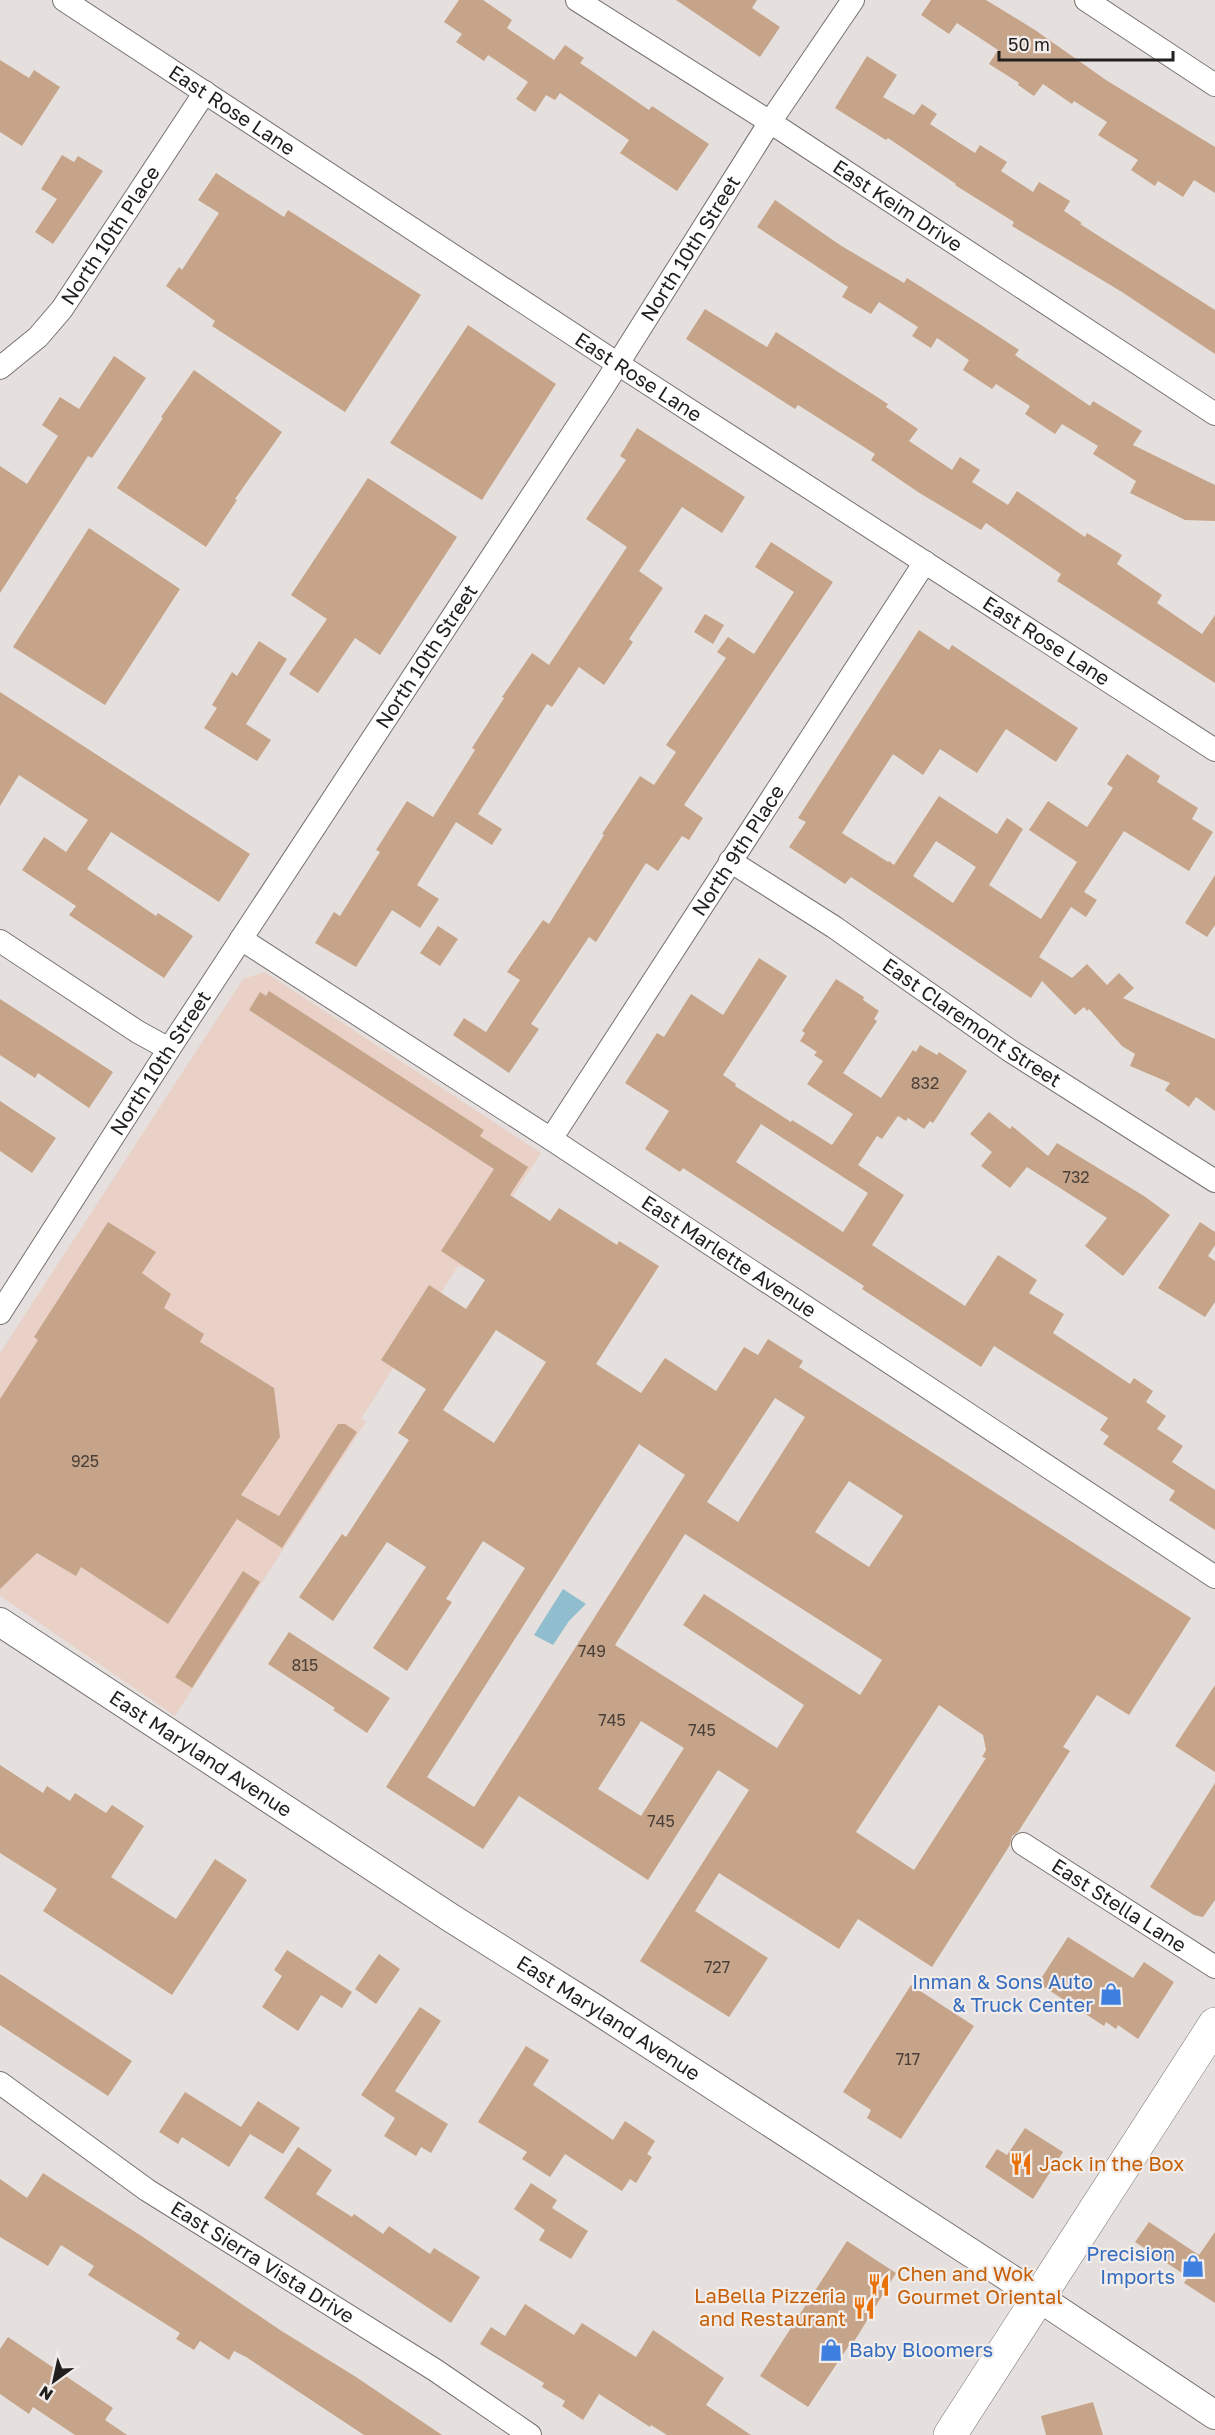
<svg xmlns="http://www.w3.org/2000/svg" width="1215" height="2435" font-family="'Golos Text',sans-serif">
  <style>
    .education { fill: #e9d1c8 }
    .water { fill: #90becf }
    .building { fill: #c6a489; fill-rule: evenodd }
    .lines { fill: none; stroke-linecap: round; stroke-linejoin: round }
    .minor-casing { stroke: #777270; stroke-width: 24 }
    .tertiary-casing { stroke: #777270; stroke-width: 30 }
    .primary-casing { stroke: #777270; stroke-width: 34 }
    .minor { stroke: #fff; stroke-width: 22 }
    .tertiary { stroke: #fff; stroke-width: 28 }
    .primary { stroke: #fff; stroke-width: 33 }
    .labels { text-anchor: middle; stroke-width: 4.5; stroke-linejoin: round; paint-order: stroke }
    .number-label { font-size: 16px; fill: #4a4039 }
    .street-label { font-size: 20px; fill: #211f1e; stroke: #f2edea }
    .shop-label { font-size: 20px; fill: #366cbe; stroke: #f2edea; text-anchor: end }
    .food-label { font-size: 20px; fill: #c56008; stroke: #f2edea; text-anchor: start }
  </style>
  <rect width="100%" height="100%" fill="#e5e0dd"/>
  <path class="education" d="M 265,972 L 541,1153 L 466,1269 L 458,1266 L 361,1419 L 366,1422 L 175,1716 L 0,1596 L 0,1353 L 243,979 Z"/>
  <path class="water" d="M 563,1589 L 586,1604 L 569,1621 L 553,1645 L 534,1635 Z"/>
  <g class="building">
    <path d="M 459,0 L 483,0 L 512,20 L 507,28 L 554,60 L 565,45 L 584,58 L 580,63 L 649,110 L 652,106 L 709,144 L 677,191 L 620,153 L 629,140 L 560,93 L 555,100 L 546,95 L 535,112 L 516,99 L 528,82 L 488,55 L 484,61 L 456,42 L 462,34 L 444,22 Z"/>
    <path d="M 676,0 L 757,0 L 752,8 L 780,27 L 760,57 Z"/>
    <path d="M 931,0 L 986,0 L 1035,30 L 1106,80 L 1215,147 L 1215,193 L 1194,180 L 1183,197 L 1158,181 L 1155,186 L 1131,170 L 1138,160 L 1098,135 L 1107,122 L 1074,101 L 1072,104 L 1043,84 L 1034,96 L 1018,85 L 1019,83 L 989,64 L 998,50 L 957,23 L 949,34 L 921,15 Z"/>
    <path d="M 867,56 L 897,75 L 883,97 L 914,115 L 922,104 L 937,114 L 930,124 L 975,153 L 980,145 L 1007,162 L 1001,171 L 1033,192 L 1039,182 L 1070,201 L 1064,211 L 1082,223 L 1080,224 L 1215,310 L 1215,354 L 1122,292 L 1012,226 L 1014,222 L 955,185 L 956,184 L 888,138 L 886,140 L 835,108 Z"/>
    <path d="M 0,60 L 29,78 L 34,70 L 60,87 L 22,146 L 0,132 Z"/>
    <path d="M 62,155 L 74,162 L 78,156 L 103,171 L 53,244 L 35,232 L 57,199 L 41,189 Z"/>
    <path d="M 216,173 L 284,217 L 288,210 L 421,295 L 345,412 L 212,326 L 215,321 L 166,286 L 179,267 L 182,270 L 219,213 L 198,200 Z"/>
    <path d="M 775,200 L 840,245 L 904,283 L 907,278 L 978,323 L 1019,350 L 1015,355 L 1090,406 L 1093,401 L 1142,431 L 1133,445 L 1215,485 L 1215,521 L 1185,520 L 1130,493 L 1136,481 L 1093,454 L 1098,446 L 1062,424 L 1055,434 L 1025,414 L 1030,406 L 996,384 L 992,389 L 963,370 L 969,360 L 937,338 L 931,348 L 912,336 L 918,327 L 879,302 L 871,314 L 842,297 L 848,287 L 757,227 Z"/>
    <path d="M 705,309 L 767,347 L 776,332 L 888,404 L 886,407 L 918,429 L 909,441 L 952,470 L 960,457 L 980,470 L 972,482 L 1008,505 L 1017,491 L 1085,537 L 1087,533 L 1122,555 L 1117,564 L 1162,595 L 1157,603 L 1202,634 L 1215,615 L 1215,683 L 1057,581 L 1061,574 L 986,523 L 981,530 L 918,492 L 871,460 L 875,454 L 798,405 L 795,409 L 686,339 Z"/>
    <path d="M 468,325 L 556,384 L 482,500 L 390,443 Z"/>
    <path d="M 114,356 L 146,378 L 92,458 L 88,456 L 0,593 L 0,466 L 27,484 L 58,436 L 42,425 L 60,397 L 79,409 Z"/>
    <path d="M 194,370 L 282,432 L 235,499 L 237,500 L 206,547 L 117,488 L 163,418 L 161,417 Z"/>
    <path d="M 637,428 L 745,497 L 722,533 L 682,507 L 639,571 L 663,588 L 629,639 L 633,642 L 604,685 L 579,667 L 552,707 L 547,704 L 478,814 L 502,829 L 492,845 L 456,822 L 417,885 L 439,899 L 420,928 L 392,910 L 356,967 L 315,943 L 334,912 L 340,916 L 380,852 L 376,850 L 407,801 L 433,817 L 475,750 L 472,748 L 504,698 L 502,697 L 532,653 L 549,665 L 627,547 L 586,519 L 626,460 L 620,456 Z"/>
    <path d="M 368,478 L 457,537 L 380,655 L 355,638 L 318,693 L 289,674 L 327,619 L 291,595 Z"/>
    <path d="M 89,528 L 180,589 L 105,705 L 13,647 Z"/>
    <path d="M 771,542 L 833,582 L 684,805 L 703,818 L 689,840 L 682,836 L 658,871 L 646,863 L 596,942 L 589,937 L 531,1024 L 539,1029 L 509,1073 L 453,1035 L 464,1018 L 486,1032 L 520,980 L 507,972 L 543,920 L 549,924 L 604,835 L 602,834 L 640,776 L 654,785 L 676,752 L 666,745 L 726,658 L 717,652 L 728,637 L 754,654 L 794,592 L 755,567 Z"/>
    <path d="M 705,614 L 724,625 L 713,644 L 694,632 Z"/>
    <path d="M 919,630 L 949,650 L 952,645 L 1078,728 L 1056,762 L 1006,729 L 977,773 L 940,749 L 923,775 L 893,754 L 842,833 L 888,862 L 889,861 L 894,865 L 939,796 L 997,834 L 1007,818 L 1023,829 L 989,885 L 1041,919 L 1077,862 L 1029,830 L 1048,801 L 1087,827 L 1113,788 L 1107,784 L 1127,754 L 1160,776 L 1157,782 L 1198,808 L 1192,819 L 1213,832 L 1189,871 L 1124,831 L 1084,892 L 1097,900 L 1086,917 L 1071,907 L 1039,957 L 1072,978 L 1087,964 L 1107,985 L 1119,973 L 1134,988 L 1123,998 L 1215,1039 L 1215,1111 L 1196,1097 L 1189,1107 L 1165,1090 L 1170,1083 L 1130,1066 L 1135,1054 L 1122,1046 L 1089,1009 L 1087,1011 L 1084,1007 L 1075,1015 L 1042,981 L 1031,998 L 851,877 L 845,884 L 789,847 L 806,822 L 798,818 ZM 936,841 L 976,867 L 953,903 L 913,876 Z"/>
    <path d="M 259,641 L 287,659 L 246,724 L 271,740 L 257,761 L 204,728 L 217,708 L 212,705 L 232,672 L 237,676 Z"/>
    <path d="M 0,692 L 250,854 L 219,902 L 111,832 L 87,869 L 156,916 L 158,913 L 193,936 L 164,978 L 69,915 L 76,906 L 22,870 L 44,837 L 66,852 L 88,820 L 19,775 L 0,806 Z"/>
    <path d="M 1215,875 L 1215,925 L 1207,937 L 1185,923 Z"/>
    <path d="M 438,926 L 458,939 L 440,966 L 420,953 Z"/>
    <path d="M 759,958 L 787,976 L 723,1075 L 736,1084 L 735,1086 L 791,1122 L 792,1120 L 832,1145 L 853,1114 L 807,1084 L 823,1061 L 814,1055 L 817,1052 L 800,1041 L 805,1033 L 802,1031 L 836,979 L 864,997 L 863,1000 L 879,1011 L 874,1019 L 877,1021 L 843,1073 L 881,1098 L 913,1050 L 916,1052 L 920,1045 L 937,1055 L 939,1052 L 967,1071 L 933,1123 L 930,1121 L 924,1129 L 908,1118 L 906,1121 L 898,1116 L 882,1139 L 877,1136 L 858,1165 L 904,1195 L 872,1245 L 965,1306 L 998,1255 L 1037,1280 L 1029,1293 L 1064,1314 L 1053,1333 L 1130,1384 L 1134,1378 L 1153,1391 L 1146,1402 L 1166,1416 L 1157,1429 L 1183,1446 L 1172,1462 L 1215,1490 L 1215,1530 L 1169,1500 L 1175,1491 L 1103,1444 L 1109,1436 L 1100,1430 L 1108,1418 L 994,1346 L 981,1367 L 862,1289 L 864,1286 L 683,1168 L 680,1172 L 645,1149 L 669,1111 L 625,1083 L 657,1033 L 664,1037 L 691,994 L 723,1015 ZM 761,1124 L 868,1193 L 843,1232 L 736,1162 Z"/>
    <path d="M 269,991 L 484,1130 L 480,1136 L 528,1167 L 510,1195 L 550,1221 L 559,1208 L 617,1245 L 619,1241 L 659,1266 L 596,1364 L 641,1393 L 665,1358 L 716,1391 L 744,1347 L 758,1355 L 768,1339 L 803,1361 L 799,1367 L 1191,1618 L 1129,1715 L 1097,1695 L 1063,1747 L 1070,1751 L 1018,1832 L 1012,1836 L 1010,1845 L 932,1967 L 858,1919 L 839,1949 L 719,1873 L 695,1911 L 768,1958 L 729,2017 L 640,1961 L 749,1790 L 718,1770 L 648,1880 L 519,1796 L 483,1849 L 386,1787 L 525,1568 L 483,1541 L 446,1599 L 452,1602 L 407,1671 L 373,1648 L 426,1567 L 387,1542 L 333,1621 L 299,1597 L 342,1534 L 346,1537 L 409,1440 L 398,1433 L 426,1389 L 381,1360 L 429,1285 L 466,1309 L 485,1280 L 441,1251 L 494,1169 L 249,1010 L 260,992 L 266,996 ZM 496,1330 L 546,1362 L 494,1443 L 443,1410 ZM 775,1398 L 805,1417 L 738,1522 L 707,1502 ZM 639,1444 L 685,1475 L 474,1807 L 427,1777 ZM 849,1481 L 903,1516 L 869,1567 L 815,1532 ZM 685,1534 L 882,1660 L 860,1695 L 704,1594 L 683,1625 L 804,1705 L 777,1748 L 615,1645 ZM 939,1705 L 983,1735 L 986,1750 L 982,1757 L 986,1758 L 914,1870 L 856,1832 ZM 641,1721 L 684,1748 L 641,1816 L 598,1789 Z"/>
    <path d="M 0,999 L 113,1072 L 89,1108 L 38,1073 L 35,1078 L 0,1055 Z"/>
    <path d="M 0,1101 L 56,1138 L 32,1173 L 0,1151 Z"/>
    <path d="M 989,1112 L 1010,1129 L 1012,1126 L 1048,1156 L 1057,1143 L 1144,1196 L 1170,1215 L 1123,1276 L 1085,1246 L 1107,1218 L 1027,1167 L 1010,1188 L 981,1166 L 992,1152 L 970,1134 Z"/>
    <path d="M 108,1222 L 156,1252 L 142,1273 L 171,1294 L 164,1308 L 204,1334 L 200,1342 L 274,1388 L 280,1437 L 241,1495 L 279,1516 L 338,1424 L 345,1424 L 357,1432 L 282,1548 L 237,1519 L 168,1624 L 81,1567 L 76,1576 L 37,1553 L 0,1589 L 0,1399 L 38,1340 L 34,1337 Z"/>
    <path d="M 1200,1222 L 1215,1232 L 1215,1245 L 1208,1256 L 1215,1261 L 1215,1302 L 1205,1317 L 1158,1288 Z"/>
    <path d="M 243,1571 L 260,1582 L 192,1688 L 175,1677 Z"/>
    <path d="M 289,1632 L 390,1698 L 367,1733 L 333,1710 L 335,1708 L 268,1664 Z"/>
    <path d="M 1215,1685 L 1215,1772 L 1175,1746 Z"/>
    <path d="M 0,1765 L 43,1793 L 47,1786 L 70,1801 L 75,1793 L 106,1813 L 112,1805 L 144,1826 L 111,1877 L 176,1919 L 215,1859 L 247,1880 L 172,1995 L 43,1911 L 57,1889 L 0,1853 Z"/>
    <path d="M 1215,1783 L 1215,1900 L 1203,1917 L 1194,1915 L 1150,1887 Z"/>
    <path d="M 1068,1937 L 1133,1978 L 1144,1962 L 1174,1982 L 1138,2039 L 1118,2025 L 1116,2029 L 1106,2022 L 1104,2026 L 1038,1983 Z"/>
    <path d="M 287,1950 L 352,1992 L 342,2008 L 321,1995 L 298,2031 L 262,2007 L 282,1976 L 274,1970 Z"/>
    <path d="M 379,1954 L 400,1969 L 376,2004 L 355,1989 Z"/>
    <path d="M 0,1974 L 132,2061 L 108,2096 L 0,2025 Z"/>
    <path d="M 911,1985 L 974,2026 L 901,2139 L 867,2118 L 871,2110 L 843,2092 Z"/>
    <path d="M 420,2007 L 441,2021 L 395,2091 L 448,2124 L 431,2153 L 421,2147 L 416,2156 L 384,2136 L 395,2118 L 361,2095 Z"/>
    <path d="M 526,2046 L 549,2060 L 533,2085 L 613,2140 L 625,2121 L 655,2141 L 647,2154 L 652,2157 L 636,2183 L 630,2179 L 622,2191 L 565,2154 L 550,2177 L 522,2159 L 527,2152 L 478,2122 Z"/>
    <path d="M 185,2092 L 241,2127 L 258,2101 L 300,2128 L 283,2154 L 250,2134 L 229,2167 L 182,2137 L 178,2144 L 159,2132 Z"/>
    <path d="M 1025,2128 L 1063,2152 L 1033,2199 L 985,2167 L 997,2149 L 1007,2155 Z"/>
    <path d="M 298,2147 L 332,2170 L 316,2194 L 352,2217 L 354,2214 L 383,2234 L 389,2226 L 430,2254 L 434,2248 L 480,2277 L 451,2323 L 264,2198 Z"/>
    <path d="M 43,2173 L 143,2237 L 280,2330 L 356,2377 L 442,2435 L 364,2435 L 246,2357 L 234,2351 L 229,2360 L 200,2341 L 194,2350 L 176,2339 L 180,2333 L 88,2275 L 94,2266 L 61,2245 L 48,2266 L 0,2237 L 0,2179 L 27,2198 Z"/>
    <path d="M 531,2183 L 557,2200 L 552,2208 L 588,2231 L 571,2259 L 539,2240 L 545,2230 L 514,2209 Z"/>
    <path d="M 1149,2222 L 1199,2255 L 1215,2232 L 1215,2303 L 1184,2283 L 1188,2277 L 1135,2242 Z"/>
    <path d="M 847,2241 L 896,2273 L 852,2345 L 850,2344 L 808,2407 L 760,2376 Z"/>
    <path d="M 525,2304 L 574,2335 L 582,2323 L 636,2357 L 653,2330 L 724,2378 L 706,2405 L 751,2435 L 667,2435 L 651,2425 L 650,2427 L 599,2394 L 583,2420 L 562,2406 L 565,2401 L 542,2387 L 544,2383 L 480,2344 L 491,2327 L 505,2336 Z"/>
    <path d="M 8,2337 L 113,2408 L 105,2420 L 127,2435 L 75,2435 L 33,2407 L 29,2414 L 0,2394 L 0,2349 Z"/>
    <path d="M 1093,2402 L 1103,2435 L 1046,2435 L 1041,2416 Z"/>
  </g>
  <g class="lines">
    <g class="minor-casing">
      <g id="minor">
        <path id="s1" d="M 64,0 L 618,364 L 1215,750"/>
        <path id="s2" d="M 577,0 L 770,122 L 1215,414"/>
        <path d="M 1086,0 L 1215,85"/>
        <path id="s3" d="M 0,368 L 38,337 L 62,309 L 205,92"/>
        <path id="s4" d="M 730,861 L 834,927 L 1009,1050 L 1215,1181"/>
        <path id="s5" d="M 241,939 L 551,1139 L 1215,1577"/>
        <path d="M 0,941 L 138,1032 L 169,1049"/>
        <path id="s6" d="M 551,1139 L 925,562"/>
        <path id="s7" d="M 0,1313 L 169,1049 L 602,389 L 770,122 L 853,0"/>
        <path id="s8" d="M 1023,1844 L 1215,1967"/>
        <path id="s9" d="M 0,2083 L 147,2190 L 435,2370 L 530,2435"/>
      </g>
    </g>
    <g class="tertiary-casing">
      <g id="tertiary">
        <path id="s10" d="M 0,1622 L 451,1918 L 594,2008 L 1005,2275 L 1215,2415"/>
      </g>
    </g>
    <g class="primary-casing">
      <path id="primary" d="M 950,2435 L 1215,2024"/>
    </g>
    <use href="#minor" class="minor"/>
    <use href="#tertiary" class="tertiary"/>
    <use href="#primary" class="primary"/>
  </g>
  <defs>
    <g id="shop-bare" transform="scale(1.8)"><path d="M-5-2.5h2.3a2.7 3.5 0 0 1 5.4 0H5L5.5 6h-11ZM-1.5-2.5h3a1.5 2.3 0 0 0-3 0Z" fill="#3f7fe0" stroke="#f2edea" stroke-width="2.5" paint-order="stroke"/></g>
    <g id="restaurant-bare" transform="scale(1.8)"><path d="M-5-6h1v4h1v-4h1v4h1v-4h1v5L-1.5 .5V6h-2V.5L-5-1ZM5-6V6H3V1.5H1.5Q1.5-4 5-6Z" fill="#e8710a" stroke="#f2edea" stroke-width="2.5" paint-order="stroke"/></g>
  </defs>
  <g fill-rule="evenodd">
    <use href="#shop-bare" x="1111" y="1994"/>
    <use href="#restaurant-bare" x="1021" y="2164"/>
    <use href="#shop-bare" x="1193" y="2266"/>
    <use href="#restaurant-bare" x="879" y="2285"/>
    <use href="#restaurant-bare" x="864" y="2308"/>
    <use href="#shop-bare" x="831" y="2350"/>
  </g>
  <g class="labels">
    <g class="number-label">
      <text x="925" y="1089">832</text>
      <text x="1076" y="1183">732</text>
      <text x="85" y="1467">925</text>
      <text x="592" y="1657">749</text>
      <text x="305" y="1671">815</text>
      <text x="612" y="1726">745</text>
      <text x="702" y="1736">745</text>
      <text x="661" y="1827">745</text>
      <text x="717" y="1973">727</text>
      <text x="908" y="2065">717</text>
    </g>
    <g class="street-label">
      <text dy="7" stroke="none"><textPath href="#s1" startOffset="201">East Rose Lane</textPath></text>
      <text dy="7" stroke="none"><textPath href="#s2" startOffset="381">East Keim Drive</textPath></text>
      <text dy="7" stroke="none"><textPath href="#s3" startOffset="174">North 10th Place</textPath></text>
      <text dy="7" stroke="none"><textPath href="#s7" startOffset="1269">North 10th Street</textPath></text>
      <text dy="7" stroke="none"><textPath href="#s1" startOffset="687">East Rose Lane</textPath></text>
      <text dy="7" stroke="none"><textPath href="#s1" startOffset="1173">East Rose Lane</textPath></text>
      <text dy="7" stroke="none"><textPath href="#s7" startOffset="783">North 10th Street</textPath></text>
      <text dy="7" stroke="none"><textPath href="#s6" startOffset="344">North 9th Place</textPath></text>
      <text dy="7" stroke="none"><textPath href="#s4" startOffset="291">East Claremont Street</textPath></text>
      <text dy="7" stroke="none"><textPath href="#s7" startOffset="297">North 10th Street</textPath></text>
      <text dy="7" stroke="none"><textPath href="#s5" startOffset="582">East Marlette Avenue</textPath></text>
      <text dy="7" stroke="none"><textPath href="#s10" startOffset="240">East Maryland Avenue</textPath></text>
      <text dy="7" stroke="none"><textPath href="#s8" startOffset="114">East Stella Lane</textPath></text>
      <text dy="7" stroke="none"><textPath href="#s10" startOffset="726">East Maryland Avenue</textPath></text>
      <text dy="7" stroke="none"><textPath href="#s9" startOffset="318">East Sierra Vista Drive</textPath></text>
    </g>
    <g class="shop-label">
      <text x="1093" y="1989">Inman &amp; Sons Auto<tspan x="1093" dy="23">&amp; Truck Center</tspan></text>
      <text x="1175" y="2261">Precision<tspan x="1175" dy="23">Imports</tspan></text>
      <text x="849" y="2357" text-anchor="start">Baby Bloomers</text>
    </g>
    <g class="food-label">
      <text x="1039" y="2171">Jack in the Box</text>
      <text x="897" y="2281">Chen and Wok<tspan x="897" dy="23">Gourmet Oriental</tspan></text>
      <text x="846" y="2303" text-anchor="end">LaBella Pizzeria<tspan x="846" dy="23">and Restaurant</tspan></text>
    </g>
  </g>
  <g transform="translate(54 2381) rotate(213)" stroke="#f2edea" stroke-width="4.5" paint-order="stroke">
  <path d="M0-4.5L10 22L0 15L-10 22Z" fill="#211f1e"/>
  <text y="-9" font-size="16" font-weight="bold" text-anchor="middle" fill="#211f1e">N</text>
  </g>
  <path d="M999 51v9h174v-9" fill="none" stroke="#211f1e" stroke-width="3"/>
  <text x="1008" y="51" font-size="18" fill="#211f1e" stroke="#f2edea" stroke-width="4.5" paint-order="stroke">50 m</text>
</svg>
